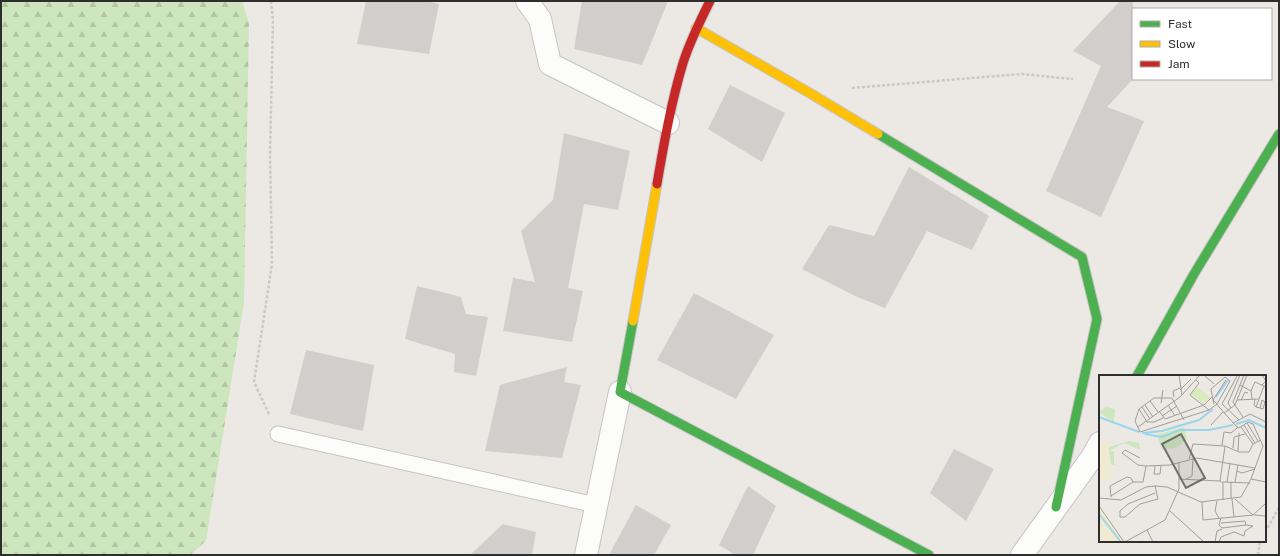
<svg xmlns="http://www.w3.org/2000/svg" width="1280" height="556" font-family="'Public Sans',sans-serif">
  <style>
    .forest { fill: url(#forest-firs) }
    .building { fill: #d1cecb }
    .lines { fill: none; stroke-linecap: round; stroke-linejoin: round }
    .lane-casing { stroke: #c5c4c5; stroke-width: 17 }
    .street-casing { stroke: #c5c4c5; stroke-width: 24 }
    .fast-casing { stroke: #c5c4c5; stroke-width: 11 }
    .slow-casing { stroke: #c5c4c5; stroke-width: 11 }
    .jam-casing { stroke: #c5c4c5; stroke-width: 11 }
    .path { stroke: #c9c9c8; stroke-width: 2.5; stroke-dasharray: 3 2; stroke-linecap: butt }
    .lane { stroke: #fcfcfb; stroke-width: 15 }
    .street { stroke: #fcfcfb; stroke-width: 22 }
    .fast { stroke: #4caf50; stroke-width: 9 }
    .slow { stroke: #ffc107; stroke-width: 9 }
    .jam { stroke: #c62828; stroke-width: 9 }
    .inset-river { fill: none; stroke: #99d6ec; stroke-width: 2 }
    .inset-road { fill: none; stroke: #a09e9b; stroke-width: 1 }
    .view { fill: #706f6e; fill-opacity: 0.15; stroke: #706f6e; stroke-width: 2 }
    .inset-edge { fill: none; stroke: #2e2e2e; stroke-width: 2 }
  </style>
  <defs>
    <pattern id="forest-firs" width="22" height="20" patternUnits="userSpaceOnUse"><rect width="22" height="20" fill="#cee6be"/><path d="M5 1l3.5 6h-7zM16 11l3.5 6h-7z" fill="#b1c6a4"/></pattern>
  </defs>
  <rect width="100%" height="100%" fill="#ece8e4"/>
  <path class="forest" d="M 1,1 L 242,1 L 249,23 L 244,302 L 206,541 L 190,555 L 1,555 Z"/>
  <g class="building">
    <path d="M 366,1 L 427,1 L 439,4 L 429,54 L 357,44 Z"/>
    <path d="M 582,1 L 668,1 L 642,65 L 574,49 Z"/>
    <path d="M 1120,1 L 1133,1 L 1133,79 L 1107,107 L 1144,121 L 1101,217 L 1046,191 L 1101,66 L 1073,51 Z"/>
    <path d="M 730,85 L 785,113 L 762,162 L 708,129 Z"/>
    <path d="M 564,133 L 630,151 L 618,210 L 584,204 L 568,288 L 583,291 L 572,342 L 503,331 L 513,278 L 535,282 L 521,231 L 553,200 Z"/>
    <path d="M 909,167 L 989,216 L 972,250 L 927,231 L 885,308 L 855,296 L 802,269 L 829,225 L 874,236 Z"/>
    <path d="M 417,286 L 461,297 L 466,314 L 488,317 L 476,376 L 454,372 L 455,354 L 405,339 Z"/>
    <path d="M 694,293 L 774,335 L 736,399 L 657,360 Z"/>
    <path d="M 306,350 L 374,365 L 363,431 L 290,414 Z"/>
    <path d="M 567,367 L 564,382 L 581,385 L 562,458 L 485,451 L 500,385 Z"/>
    <path d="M 954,449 L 994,469 L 966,521 L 930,493 Z"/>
    <path d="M 748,486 L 776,506 L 753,555 L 735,555 L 719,545 Z"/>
    <path d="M 636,505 L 671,525 L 654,555 L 609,555 Z"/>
    <path d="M 503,524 L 536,532 L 532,555 L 470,555 Z"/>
  </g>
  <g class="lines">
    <g class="lane-casing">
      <path id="lane" d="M 278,434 L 596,505"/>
    </g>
    <g class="street-casing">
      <g id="street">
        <path d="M 527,1 L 540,19 L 550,64 L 668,123"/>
        <path d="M 586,555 L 620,392"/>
        <path d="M 1022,555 L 1093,456 L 1100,443"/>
      </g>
    </g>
    <g class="fast-casing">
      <g id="fast">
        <path d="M 878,134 L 1082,257 L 1097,319 L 1056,507"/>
        <path d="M 633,321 L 620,392 L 929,555"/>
        <path d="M 1137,376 L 1194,274 L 1279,134"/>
      </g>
    </g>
    <g class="slow-casing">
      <g id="slow">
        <path d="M 696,28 L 808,92 L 878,134"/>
        <path d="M 633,321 L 657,184"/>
      </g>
    </g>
    <g class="jam-casing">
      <path id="jam" d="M 657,184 C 664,143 671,103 683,63 C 690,41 700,21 710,1"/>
    </g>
    <g class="path">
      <path d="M 852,88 L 1021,74 L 1073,79"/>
      <path d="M 269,414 L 254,382 L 272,264 L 270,154 L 273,20 L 271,1"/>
      <path d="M 1265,532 L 1279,508"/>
      <path d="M 1258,555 L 1260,541"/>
    </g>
    <use href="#lane" class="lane"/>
    <use href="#street" class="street"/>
    <use href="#fast" class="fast"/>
    <use href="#slow" class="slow"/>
    <use href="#jam" class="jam"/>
  </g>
  <g transform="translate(1099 375)">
    <rect width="167" height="167" fill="#ece8e4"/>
    <path d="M 7,32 L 16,34 L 15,47 L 0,37 L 0,34 L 2,36 ZM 85,52 L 88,65 L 76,73 L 63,75 L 58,60 ZM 30,66 L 40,68 L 41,75 L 26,68 L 11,75 L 15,77 L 15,89 L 22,92 L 12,89 L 0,71 L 10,72 Z" fill="#cee6be"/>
    <path d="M 0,67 L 9,67 L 14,105 L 0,105 ZM 0,129 L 3,133 L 26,167 L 0,167 Z" fill="#f0ead3"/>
    <path d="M 98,12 L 111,22 L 105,29 L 92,19 Z" fill="#d9eabb"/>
    <path class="inset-river" d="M 117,22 L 129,5M 0,42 L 40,57M 137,49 L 150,45 L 167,53M 43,58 L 63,56 L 100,45 L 114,34M 46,59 L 63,62 L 81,55 L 110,55 L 134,50M 0,139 L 22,167"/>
    <path class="inset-road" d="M 80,0 L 83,20M 105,0 L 115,9M 138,1 L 123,29 L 140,45M 97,5 L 100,8 L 91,20 L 110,35M 141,10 L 152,16 L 153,24M 163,10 L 167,6 L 163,0M 81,15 L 92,4M 152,16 L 156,7 L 167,12M 75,22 L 74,16 L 81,13M 156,24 L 155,30 L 157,32 L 160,24M 138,25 L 148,0M 142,25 L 146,17 L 149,18M 51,26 L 59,37M 62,28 L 64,15M 115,29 L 114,25 L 127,5M 46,30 L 54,42M 69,30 L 76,41M 43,32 L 51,44M 157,32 L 161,33 L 164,34 L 166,27 L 163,25 L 161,33M 132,33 L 129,28 L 141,0M 40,34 L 48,47 L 55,47 L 64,43M 60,36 L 66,44 L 105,30 L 113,22M 125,38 L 136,30 L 138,25 L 160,24 L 165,11M 63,41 L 78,31M 144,42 L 134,27 L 145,0M 134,48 L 151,39 L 167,47M 148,48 L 159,66M 112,50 L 124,37M 145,50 L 156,68M 39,52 L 81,22 L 101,0M 142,52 L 154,69M 41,57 L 36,46 L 40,34 L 55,23 L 73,23 L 85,45M 123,70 L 125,57 L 132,58 L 139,52M 126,71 L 140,77 L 150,77 L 154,69 L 162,65M 134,73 L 135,62 L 146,59M 139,76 L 140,58M 41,83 L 26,75 L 23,78 L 39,90 L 47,91 L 71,90 L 98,83 L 156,93M 90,84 L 94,69 L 126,71 L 121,106 L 124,108 L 124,125M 56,91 L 55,99 L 61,99 L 62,91M 138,96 L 143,98 L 156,94M 80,104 L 121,106M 87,104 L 93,101 L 94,83M 152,104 L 167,107M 124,107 L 151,108M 128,107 L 131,88M 136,107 L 139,90M 56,111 L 59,124 L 41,129 L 26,142 L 21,142 L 21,136 L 29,129 L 56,118M 12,121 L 34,107 L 44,107 L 47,91M 12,122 L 11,111 L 28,102 L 32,103 L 34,107M 0,123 L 22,125 L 47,112 L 56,111 L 68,112 L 102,127 L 142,122 L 152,104 L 164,71 L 154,49 L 149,47 L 140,53 L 137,51 L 120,32 L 118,29 L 114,25 L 112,14 L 126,2 L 131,6 L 118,29 L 110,35 L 41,57M 132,124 L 132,107M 133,124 L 135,142M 118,126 L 116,136 L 120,143M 103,127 L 104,145 L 154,140 L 136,124M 0,131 L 25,167M 71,136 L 105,167M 154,140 L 167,128M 155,140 L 167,141M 122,148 L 146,146 L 147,150 L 123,153 L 120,150 L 122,143M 48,155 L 54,167M 26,167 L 66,145 L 80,114 L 80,88M 116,167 L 118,156 L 123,154M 120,167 L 122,162 L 135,157 L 145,161 L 146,156 L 154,151 L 147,150"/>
    <path class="view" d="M 82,59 L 106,103 L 87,113 L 63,69 Z"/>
    <rect width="167" height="167" class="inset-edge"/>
  </g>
  <rect width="1280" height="556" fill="none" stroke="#2e2e2e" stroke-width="4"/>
  <rect x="1132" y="8" width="140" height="72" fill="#ffffff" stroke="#ababab"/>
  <rect x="1140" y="21" width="20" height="6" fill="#4caf50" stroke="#ababab"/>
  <text x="1168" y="28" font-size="12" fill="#2e2e2e">Fast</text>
  <rect x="1140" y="41" width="20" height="6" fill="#ffc107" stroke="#ababab"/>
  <text x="1168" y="48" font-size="12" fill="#2e2e2e">Slow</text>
  <rect x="1140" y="61" width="20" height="6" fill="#c62828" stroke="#ababab"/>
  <text x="1168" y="68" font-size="12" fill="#2e2e2e">Jam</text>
</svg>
